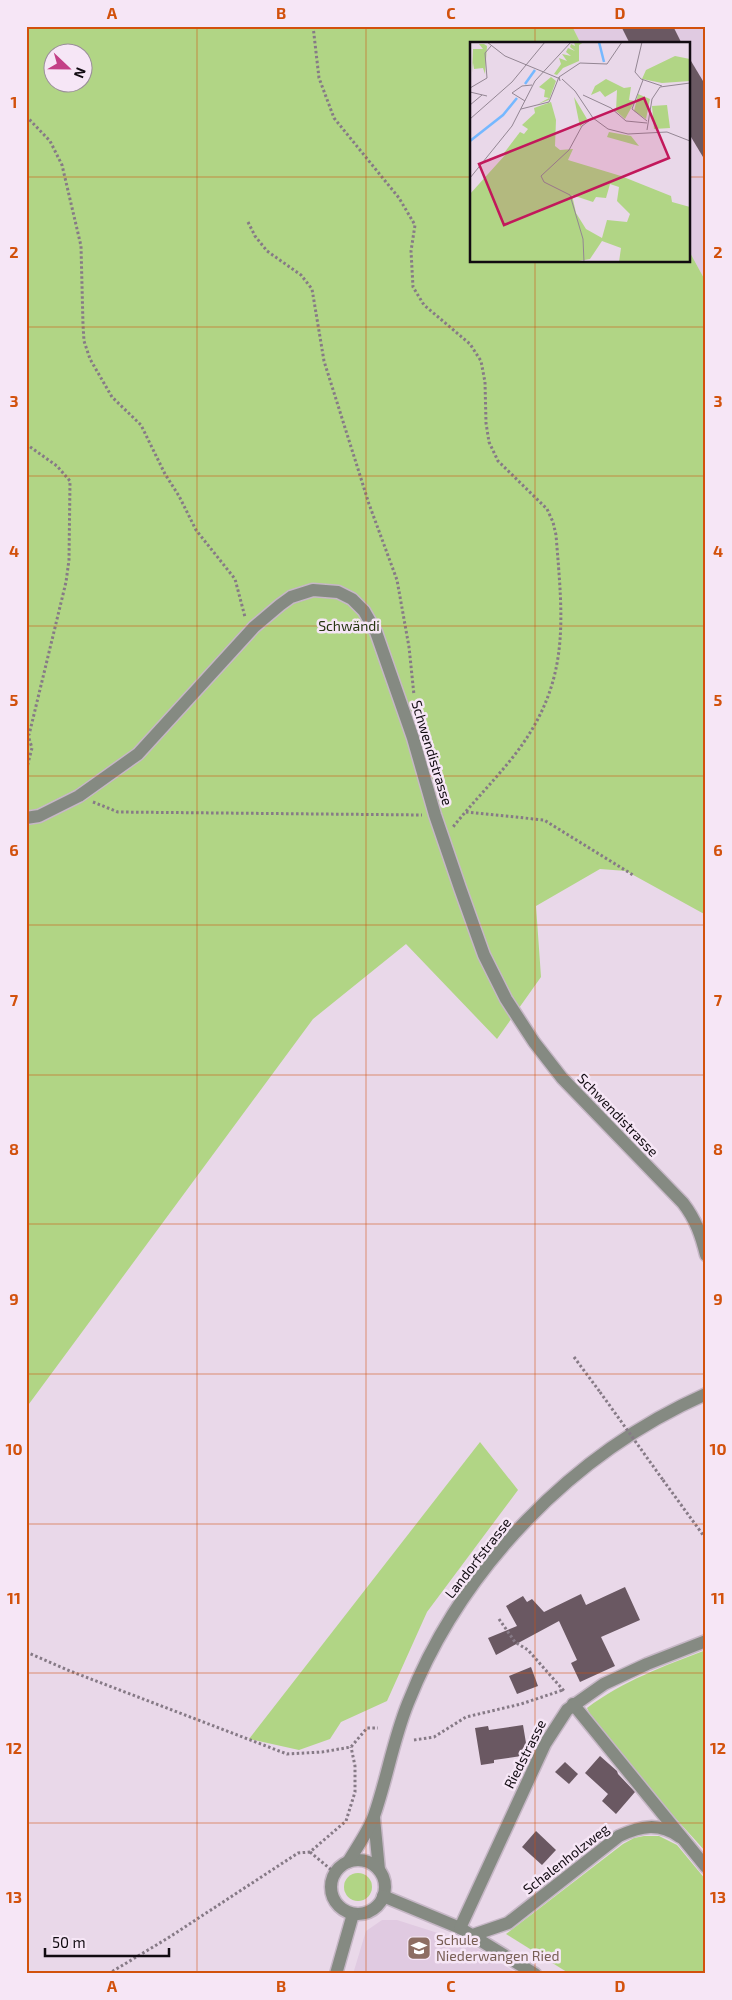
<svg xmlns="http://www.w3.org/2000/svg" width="732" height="2000" font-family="'Exo 2',sans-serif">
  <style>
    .built { fill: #e0cae1 }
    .green { fill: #b1d585; fill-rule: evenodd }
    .building { fill: #6a5862 }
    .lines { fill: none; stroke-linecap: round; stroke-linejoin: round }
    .minor-casing { stroke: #c6b7c6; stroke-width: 15 }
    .path { stroke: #867a86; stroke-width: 3; stroke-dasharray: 2.5 2.5; stroke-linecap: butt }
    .minor { stroke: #858a82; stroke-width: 12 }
    .path-bridge { stroke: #867a86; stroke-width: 3; stroke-dasharray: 2.5 2.5; stroke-linecap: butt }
    .grid { fill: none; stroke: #d2510c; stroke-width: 1; stroke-opacity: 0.55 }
    .labels { text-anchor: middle; stroke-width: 5; stroke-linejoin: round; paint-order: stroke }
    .park-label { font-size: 14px; fill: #263510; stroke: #f6e6f6 }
    .street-label { font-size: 14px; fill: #110b11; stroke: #f6e6f6 }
    .education-label { font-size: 14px; fill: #785e54; stroke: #f6e6f6; text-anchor: start }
    .inset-river { fill: none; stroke: #75b8ff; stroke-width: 2.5 }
    .inset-road { fill: none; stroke: #938693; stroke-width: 1 }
    .view { fill: #c2185b; fill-opacity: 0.15; stroke: #c2185b; stroke-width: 2.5 }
    .inset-edge { fill: none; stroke: #110b11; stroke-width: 2.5 }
    .neatline { fill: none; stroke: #d2510c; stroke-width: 2 }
    .grid-label { font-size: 16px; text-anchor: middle; font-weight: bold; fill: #d2510c }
  </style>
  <rect width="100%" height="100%" fill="#e9d8e9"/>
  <g class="built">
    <path d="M 572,26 L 706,26 L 706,282 L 688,249 L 688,44 L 581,44 Z"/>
    <path d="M 382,1920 L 397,1920 L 469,1943 L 518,1974 L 353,1974 L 366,1931 Z"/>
  </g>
  <g class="green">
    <path d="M 26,26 L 572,26 L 581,44 L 471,44 L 471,261 L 688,261 L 688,249 L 706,282 L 706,915 L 626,871 L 600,869 L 536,906 L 541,977 L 497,1039 L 406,944 L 313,1019 L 26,1408 ZM 52,52 L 82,52 L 82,82 L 52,82 Z"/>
    <path d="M 480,1442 L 518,1490 L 427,1612 L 387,1701 L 341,1722 L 330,1739 L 299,1750 L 249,1739 Z"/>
    <path d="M 706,1650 L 706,1852 L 650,1790 L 594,1722 L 587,1708 C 623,1681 664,1666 706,1650 Z"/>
    <path d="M 644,1836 L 659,1836 L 677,1845 L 706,1880 L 706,1974 L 570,1974 L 506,1934 L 623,1844 L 634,1838 Z"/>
    <circle cx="358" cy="1887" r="14"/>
  </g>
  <g class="building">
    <path d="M 621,26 L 673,26 L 682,44 L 630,44 Z"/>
    <path d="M 688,56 L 706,86 L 706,162 L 688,132 Z"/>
    <path d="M 625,1587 L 640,1620 L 601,1637 L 615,1666 L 580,1682 L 571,1663 L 577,1660 L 559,1621 L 496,1655 L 488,1638 L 517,1626 L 506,1606 L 523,1596 L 527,1602 L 532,1599 L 544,1612 L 581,1594 L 586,1605 Z"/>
    <path d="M 531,1667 L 538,1686 L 517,1694 L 509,1676 Z"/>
    <path d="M 523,1725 L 528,1755 L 494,1760 L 494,1763 L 481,1765 L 475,1728 L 488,1726 L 489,1730 Z"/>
    <path d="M 600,1756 L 617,1771 L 618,1774 L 635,1792 L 616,1814 L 602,1801 L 608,1794 L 585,1773 Z"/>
    <path d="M 565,1762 L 578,1774 L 569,1784 L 555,1772 Z"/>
    <path d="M 536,1831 L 556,1850 L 542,1865 L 522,1847 Z"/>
  </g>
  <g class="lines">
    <g class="minor-casing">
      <g id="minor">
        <path d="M 26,818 L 39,816 L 79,796 L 138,754 L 254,627 L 280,605 L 291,597 L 313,590 L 338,592 L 352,599 L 364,611 L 376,632 L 413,738 L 435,815 L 460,888 L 484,955 L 506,999 L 534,1042 L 562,1078 L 683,1203 C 696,1220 701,1235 706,1255"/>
        <path d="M 573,1704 L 706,1867"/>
        <path d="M 374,1818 L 379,1870"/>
        <circle cx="358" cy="1887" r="27"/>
        <path d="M 348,1862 C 355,1851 370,1828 374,1816 C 387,1779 393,1740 408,1703 C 461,1568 573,1453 706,1394"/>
        <path d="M 383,1896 L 460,1928 L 535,1974"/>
        <path d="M 460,1928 L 545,1744 L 567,1710 L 604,1684 L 647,1664 L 706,1641"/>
        <path d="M 473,1935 L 508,1923 L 619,1836 C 641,1826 659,1822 680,1837"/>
        <path d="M 336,1974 L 353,1914"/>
      </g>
    </g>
    <g class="path">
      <path d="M 313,26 L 319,78 L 334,118 L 399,198 L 415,225 L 411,251 L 413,287 L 424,305 L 470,344 L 481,361 L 485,382 L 486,423 L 489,442 L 498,461 L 547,509 L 553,522 L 556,535 C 563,623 571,683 513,757 C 494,781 472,803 453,827"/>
      <path d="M 26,116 L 50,141 L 62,165 L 81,246 L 83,325 L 84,341 L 90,359 L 112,397 L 141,425 L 165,474 L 179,496 L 196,530 L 235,579 L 245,617"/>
      <path d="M 248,222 L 255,236 L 267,251 L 301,275 L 312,289 L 324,361 L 369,504 L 397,580 L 409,647 L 414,695"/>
      <path d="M 26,444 L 57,466 L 70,481 L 69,560 L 66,582 L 29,735"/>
      <path d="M 26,729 L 32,748 L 26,771"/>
      <path d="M 93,802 L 118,812 L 422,815"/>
      <path d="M 466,812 L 544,820 L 633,875"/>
      <path d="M 574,1357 L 600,1392"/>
      <path d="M 663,1480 L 706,1539"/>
      <path d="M 499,1619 L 515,1642 L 528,1650 L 564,1691"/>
      <path d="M 26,1652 L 70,1671 L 287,1754 L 322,1752 L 351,1747 L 367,1728 L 378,1728"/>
      <path d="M 414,1740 L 434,1737 L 466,1717 L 521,1704 L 563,1690"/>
      <path d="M 310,1852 L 335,1873"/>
      <path d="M 108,1974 L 168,1938 L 298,1853 L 310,1852 L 346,1821 L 355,1792 L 355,1766 L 351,1747"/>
    </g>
    <use href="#minor" class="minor"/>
    <path class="path-bridge" d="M 600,1392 L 663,1480"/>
  </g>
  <path class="grid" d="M 197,26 L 197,1974M 366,26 L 366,1974M 535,26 L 535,44M 26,177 L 471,177M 688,177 L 706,177M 535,261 L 535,1974M 26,327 L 706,327M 26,476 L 706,476M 26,626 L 706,626M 26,776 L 706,776M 26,925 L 706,925M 26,1075 L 706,1075M 26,1224 L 706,1224M 26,1374 L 706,1374M 26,1524 L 706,1524M 26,1673 L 706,1673M 26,1823 L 706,1823"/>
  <defs>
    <g id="school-square" transform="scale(1.25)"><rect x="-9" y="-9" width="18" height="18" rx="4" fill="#8d6e63" stroke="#f6e6f6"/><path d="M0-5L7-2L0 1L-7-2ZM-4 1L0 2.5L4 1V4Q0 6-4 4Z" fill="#fff"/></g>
  </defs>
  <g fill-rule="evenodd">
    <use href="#school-square" x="419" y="1948"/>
  </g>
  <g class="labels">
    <g class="park-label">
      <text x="349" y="631">Schwändi</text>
    </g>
    <g class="street-label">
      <text transform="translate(432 753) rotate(73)" y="5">Schwendistrasse</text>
      <text transform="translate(618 1115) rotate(46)" y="5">Schwendistrasse</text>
      <text transform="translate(478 1558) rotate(-52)" y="5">Landorfstrasse</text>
      <text transform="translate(525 1754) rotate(-63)" y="5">Riedstrasse</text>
      <text transform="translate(566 1859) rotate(-38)" y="5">Schalenholzweg</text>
    </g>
    <g class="education-label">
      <text x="436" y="1945">Schule<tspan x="436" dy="16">Niederwangen Ried</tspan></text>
    </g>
  </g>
  <g transform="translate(470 42)">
    <rect width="220" height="220" fill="#e9d8e9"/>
    <path d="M 104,0 L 114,0 L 109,3 L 109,19 L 93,26 L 87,33 L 84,32 L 91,22 L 89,16 L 97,19 L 92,12 L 101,14 L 96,10 L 98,6 L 105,9 L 100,5 L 101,2 L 105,4 ZM 9,2 L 14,2 L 17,4 L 15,32 L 13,26 L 4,27 L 3,21 L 2,31 L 3,7 L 13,7 ZM 205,14 L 220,17 L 220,39 L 192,41 L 172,37 L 176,28 ZM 81,35 L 86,39 L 79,58 L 68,62 L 79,56 L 74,55 L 75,48 L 69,45 ZM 136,37 L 154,46 L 161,45 L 159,58 L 165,59 L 155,77 L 146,69 L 147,48 L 135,55 L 130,49 L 121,53 L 125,44 ZM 168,52 L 180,57 L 176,77 L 164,69 ZM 104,55 L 117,77 L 110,85 ZM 81,60 L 86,78 L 85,104 L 90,108 L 103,107 L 98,118 L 151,134 L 201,154 L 202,160 L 220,165 L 220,220 L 149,220 L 151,206 L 132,199 L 120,217 L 103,220 L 0,220 L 0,152 L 36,112 L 34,111 L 50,90 L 54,92 L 58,87 L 52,83 L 65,71 L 64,66 ZM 140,142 L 149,145 L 147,159 L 160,172 L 157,180 L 137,178 L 132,196 L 116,187 L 106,171 L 102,153 L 123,160 L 126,155 L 136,156 ZM 197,63 L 200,86 L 184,87 L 182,64 ZM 139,90 L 161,94 L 169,104 L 137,95 Z" fill="#b1d585" fill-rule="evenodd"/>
    <path class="inset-river" d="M 129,0 L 134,20M 55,42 L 65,28M 0,99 L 33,73 L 47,56"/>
    <path class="inset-road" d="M 17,0 L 35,14 L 88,36M 172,0 L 165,30 L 171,37 L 192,44M 89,35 L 110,21 L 137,22 L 152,0M 92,37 L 105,49 L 123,76 L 138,87 L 158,92 L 197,90 L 220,99M 173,38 L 162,67 L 177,79M 0,46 L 17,36 L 15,11 L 21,4M 0,50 L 17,54M 113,53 L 141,66 L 156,79 L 177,81M 55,59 L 42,51 L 52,44 L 62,43M 0,63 L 12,53M 51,67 L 79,60 L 89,35 L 90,39M 0,77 L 42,40 L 75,0M 177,88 L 182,57 L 190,45 L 220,41M 0,136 L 42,84 L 65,39 L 101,0M 114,220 L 113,197 L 100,153 L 74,140 L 71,134 L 99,108 L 112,84 L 123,76"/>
    <path class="view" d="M 174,56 L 199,116 L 34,183 L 9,122 Z"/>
    <rect width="220" height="220" class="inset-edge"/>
  </g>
  <rect width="732" height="2000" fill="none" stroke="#f6e6f6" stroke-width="55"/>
  <g transform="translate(68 68) rotate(112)"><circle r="24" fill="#f6e6f6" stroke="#9a8e9a"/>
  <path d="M0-4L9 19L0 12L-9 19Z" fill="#c34086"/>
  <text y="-8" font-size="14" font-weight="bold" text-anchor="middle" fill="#110b11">N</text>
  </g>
  <path d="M45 1948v8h124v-8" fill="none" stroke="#110b11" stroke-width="2.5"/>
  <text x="52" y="1948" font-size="15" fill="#110b11" stroke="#f6e6f6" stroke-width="4" paint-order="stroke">50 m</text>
  <rect x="28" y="28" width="676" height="1944" class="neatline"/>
  <g class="grid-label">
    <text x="112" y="19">A</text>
    <text x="281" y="19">B</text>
    <text x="451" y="19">C</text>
    <text x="620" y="19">D</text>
    <text x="14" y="108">1</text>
    <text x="718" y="108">1</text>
    <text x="14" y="258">2</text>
    <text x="718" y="258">2</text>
    <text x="14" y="407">3</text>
    <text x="718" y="407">3</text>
    <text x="14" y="557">4</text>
    <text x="718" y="557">4</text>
    <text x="14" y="706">5</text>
    <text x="718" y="706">5</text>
    <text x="14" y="856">6</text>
    <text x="718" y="856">6</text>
    <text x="14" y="1006">7</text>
    <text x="718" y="1006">7</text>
    <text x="14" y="1155">8</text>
    <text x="718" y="1155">8</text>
    <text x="14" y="1305">9</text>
    <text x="718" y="1305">9</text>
    <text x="14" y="1455">10</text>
    <text x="718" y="1455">10</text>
    <text x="14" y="1604">11</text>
    <text x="718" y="1604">11</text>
    <text x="14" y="1754">12</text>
    <text x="718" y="1754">12</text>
    <text x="14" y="1903">13</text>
    <text x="718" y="1903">13</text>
    <text x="112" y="1992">A</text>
    <text x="281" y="1992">B</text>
    <text x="451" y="1992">C</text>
    <text x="620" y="1992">D</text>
  </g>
</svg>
